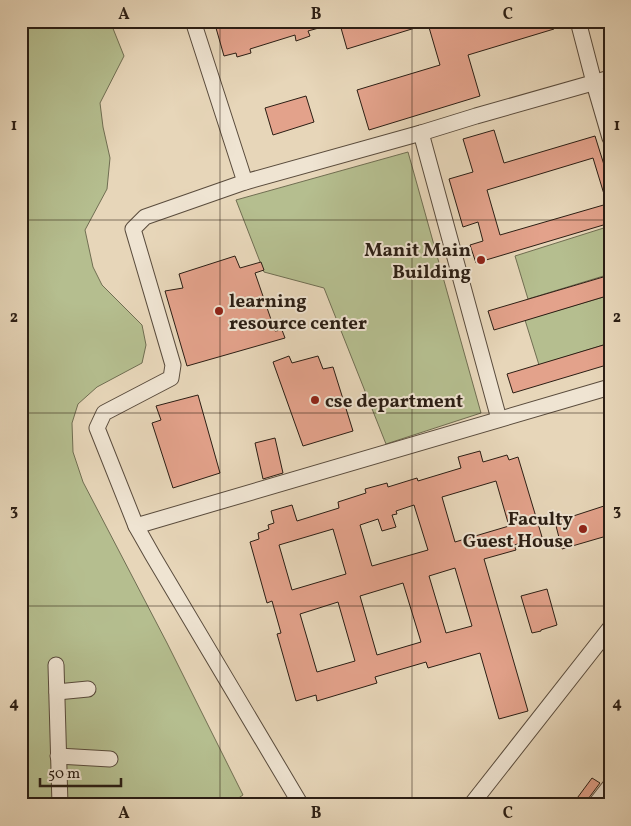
<svg xmlns="http://www.w3.org/2000/svg" width="631" height="826" font-family="Vollkorn,serif">
  <style>
    .green { fill: #b5be8f; stroke: #706e52 }
    .building { fill: #e3a28b; stroke: #2b1e14; fill-rule: evenodd }
    .lines { fill: none; stroke-linecap: round; stroke-linejoin: round }
    .minor-casing { stroke: #5a4c3d; stroke-width: 17 }
    .minor { stroke: #efe4d2; stroke-width: 15 }
    .grid { fill: none; stroke: #2b1e14; stroke-width: 1; stroke-opacity: 0.55 }
    .poi-dot { fill: #8f2418; stroke: #efe4d2; stroke-width: 2 }
    .labels { text-anchor: middle; stroke-width: 4; stroke-linejoin: round; paint-order: stroke }
    .poi-label { font-size: 19px; font-weight: bold; fill: #2b1e14; stroke: #efe4d2; text-anchor: end }
    .neatline { fill: none; stroke: #2b1e14; stroke-width: 2 }
    .grid-label { font-size: 16px; text-anchor: middle; font-weight: bold; fill: #2b1e14 }
  </style>
  <rect width="100%" height="100%" fill="#e7d6b9"/>
  <filter id="stains"><feTurbulence type="fractalNoise" baseFrequency=".004" numOctaves="4"/><feColorMatrix values="0 0 0 0 .2 0 0 0 0 .09 0 0 0 0 .02 0 0 0 .5 -.17"/></filter>
  <radialGradient id="worn" r=".72"><stop offset=".6" stop-color="#630" stop-opacity="0"/><stop offset="1" stop-color="#630" stop-opacity=".3"/></radialGradient>
  <g class="green">
    <path d="M 21,21 L 110,21 L 124,56 L 100,103 L 103,127 L 110,158 L 107,189 L 85,230 L 93,267 L 102,285 L 142,325 L 146,345 L 142,363 L 97,387 L 78,404 L 72,423 L 73,452 L 83,482 L 167,643 L 243,795 L 228,805 L 21,805 Z"/>
    <path d="M 408,152 L 481,413 L 386,444 L 324,288 L 264,272 L 236,200 Z"/>
    <path d="M 610,226 L 610,274 L 528,299 L 515,256 Z"/>
    <path d="M 610,295 L 610,343 L 539,365 L 525,320 Z"/>
  </g>
  <g class="building">
    <path d="M 214,21 L 333,21 L 333,24 L 308,31 L 310,36 L 296,41 L 295,35 L 250,49 L 251,53 L 237,57 L 236,53 L 224,56 Z"/>
    <path d="M 339,21 L 552,21 L 554,29 L 468,55 L 480,96 L 369,130 L 357,90 L 440,65 L 428,24 L 347,49 Z"/>
    <path d="M 306,96 L 314,122 L 273,135 L 265,108 Z"/>
    <path d="M 494,130 L 504,163 L 595,136 L 610,184 L 610,223 L 476,263 L 470,245 L 483,241 L 478,222 L 463,227 L 449,179 L 473,172 L 463,139 ZM 593,158 L 607,204 L 500,235 L 487,190 Z"/>
    <path d="M 235,256 L 240,268 L 261,262 L 264,270 L 255,273 L 275,331 L 282,330 L 285,338 L 187,366 L 165,291 L 183,288 L 179,274 Z"/>
    <path d="M 610,275 L 610,295 L 494,330 L 488,311 Z"/>
    <path d="M 610,343 L 610,364 L 513,393 L 507,374 Z"/>
    <path d="M 289,356 L 292,363 L 318,356 L 323,369 L 333,367 L 353,431 L 303,446 L 273,362 Z"/>
    <path d="M 198,395 L 220,473 L 173,488 L 152,423 L 161,420 L 156,406 Z"/>
    <path d="M 275,438 L 283,473 L 263,479 L 255,443 Z"/>
    <path d="M 480,451 L 483,462 L 507,455 L 509,460 L 518,457 L 542,537 L 514,545 L 516,550 L 484,559 L 528,711 L 499,719 L 480,653 L 428,668 L 426,662 L 375,677 L 377,683 L 317,701 L 316,695 L 296,701 L 277,634 L 281,633 L 272,601 L 267,603 L 250,542 L 259,539 L 258,533 L 269,529 L 268,525 L 274,523 L 271,511 L 292,505 L 297,521 L 339,508 L 338,502 L 366,493 L 365,489 L 387,483 L 388,487 L 417,478 L 418,481 L 461,468 L 458,457 ZM 496,481 L 509,526 L 455,542 L 442,497 ZM 414,505 L 428,550 L 372,566 L 360,525 L 378,519 L 382,531 L 396,527 L 392,515 L 397,514 L 396,511 ZM 333,529 L 346,574 L 292,590 L 279,545 ZM 455,568 L 472,626 L 446,633 L 429,576 ZM 403,583 L 421,642 L 377,655 L 360,596 ZM 338,602 L 355,661 L 317,672 L 300,614 Z"/>
    <path d="M 604,506 L 605,511 L 610,510 L 610,535 L 562,549 L 555,522 Z"/>
    <path d="M 547,589 L 557,625 L 541,630 L 541,631 L 532,633 L 521,596 Z"/>
    <path d="M 592,778 L 600,783 L 588,799 L 586,805 L 572,805 Z"/>
  </g>
  <g class="lines">
    <g class="minor-casing">
      <g id="minor">
        <path d="M 193,21 L 245,182"/>
        <path d="M 578,21 L 596,90 L 610,138"/>
        <path d="M 421,133 L 499,419"/>
        <path d="M 136,526 L 610,387"/>
        <path d="M 56,665 L 60,805"/>
        <path d="M 57,692 L 88,689"/>
        <path d="M 58,756 L 110,759"/>
        <path d="M 301,805 L 153,556 L 136,526 L 97,428 L 104,413 L 171,378 L 173,365 L 133,229 L 145,217 L 245,182 L 421,133 L 476,116 L 610,78"/>
        <path d="M 471,805 L 610,628"/>
        <path d="M 595,805 L 610,786"/>
      </g>
    </g>
    <use href="#minor" class="minor"/>
  </g>
  <path class="grid" d="M 220,21 L 220,805M 412,21 L 412,805M 21,220 L 610,220M 21,413 L 610,413M 21,606 L 610,606"/>
  <g class="poi-dot">
    <circle cx="481" cy="260" r="5"/>
    <circle cx="219" cy="311" r="5"/>
    <circle cx="315" cy="400" r="5"/>
    <circle cx="583" cy="529" r="5"/>
  </g>
  <g class="labels">
    <g class="poi-label">
      <text x="471" y="256">Manit Main<tspan x="471" dy="22">Building</tspan></text>
      <text x="229" y="307" text-anchor="start">learning<tspan x="229" dy="22">resource center</tspan></text>
      <text x="325" y="407" text-anchor="start">cse department</text>
      <text x="573" y="525">Faculty<tspan x="573" dy="22">Guest House</tspan></text>
    </g>
  </g>
  <rect width="631" height="826" fill="none" stroke="#e7d6b9" stroke-width="55"/>
  <path d="M40 778v8h81v-8" fill="none" stroke="#2b1e14" stroke-width="2.5"/>
  <text x="48" y="778" font-size="15" fill="#2b1e14" stroke="#efe4d2" stroke-width="4" paint-order="stroke">50 m</text>
  <rect x="28" y="28" width="576" height="770" class="neatline"/>
  <g class="grid-label">
    <text x="124" y="19">A</text>
    <text x="316" y="19">B</text>
    <text x="508" y="19">C</text>
    <text x="14" y="130">1</text>
    <text x="617" y="130">1</text>
    <text x="14" y="322">2</text>
    <text x="617" y="322">2</text>
    <text x="14" y="515">3</text>
    <text x="617" y="515">3</text>
    <text x="14" y="708">4</text>
    <text x="617" y="708">4</text>
    <text x="124" y="818">A</text>
    <text x="316" y="818">B</text>
    <text x="508" y="818">C</text>
  </g>
  <rect width="100%" height="100%" filter="url(#stains)"/>
  <rect width="100%" height="100%" fill="url(#worn)"/>
</svg>
